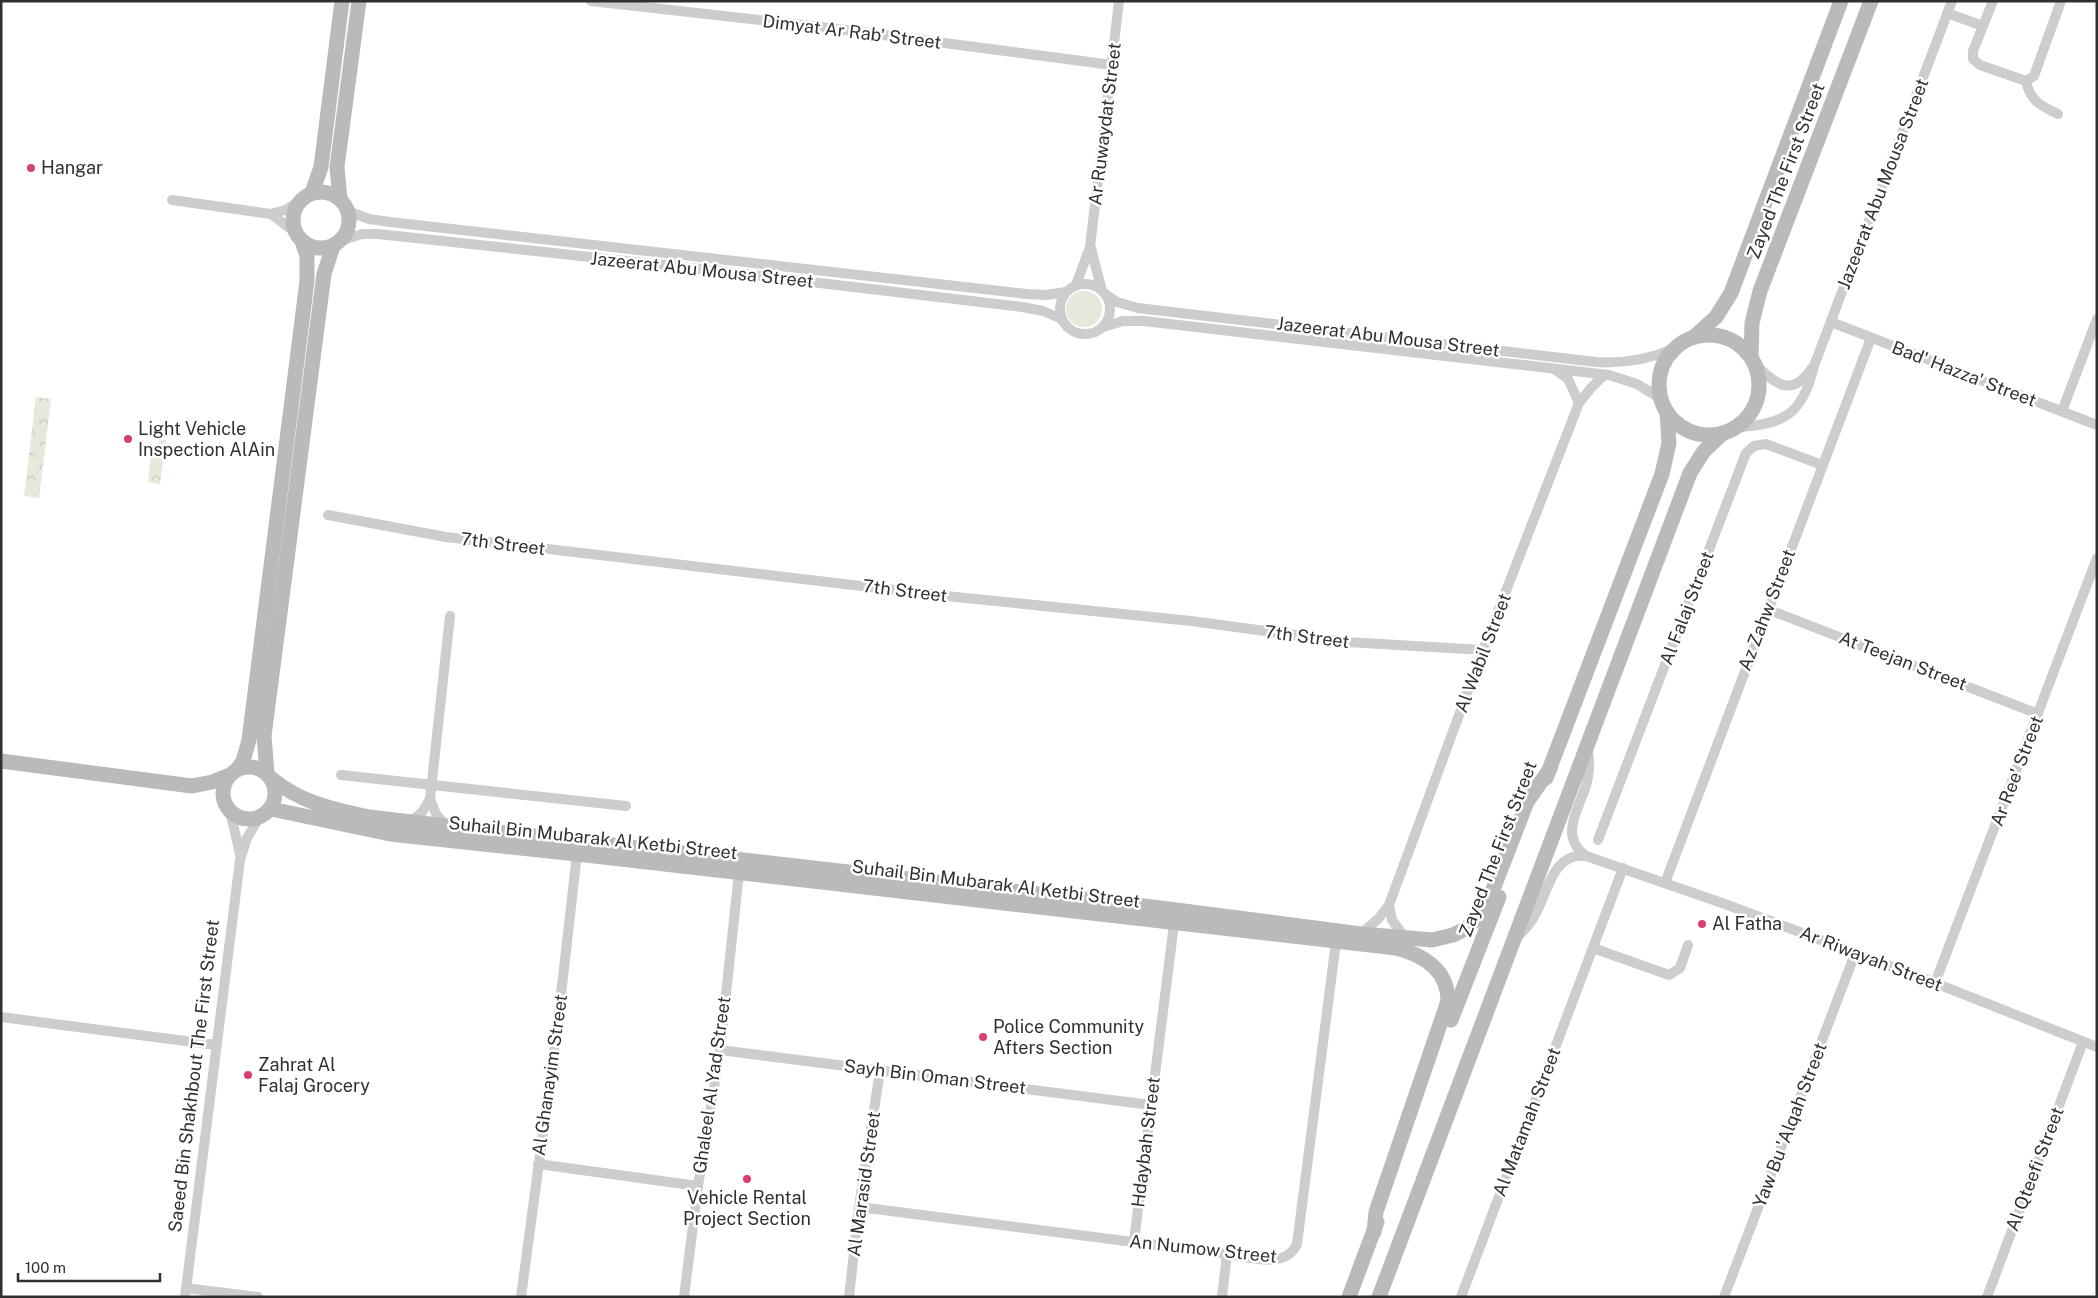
<svg xmlns="http://www.w3.org/2000/svg" width="2098" height="1298" font-family="'Public Sans',sans-serif">
  <style>
    .grass { fill: #e5e9dc }
    .park { fill: url(#park-crowns) }
    .lines { fill: none; stroke-linecap: round; stroke-linejoin: round }
    .street { stroke: #cdcdcd; stroke-width: 10 }
    .secondary { stroke: #bababa; stroke-width: 15 }
    .poi-dot { fill: #d93f6b; stroke: #fff; stroke-width: 2 }
    .labels { text-anchor: middle; stroke-width: 5; stroke-linejoin: round; paint-order: stroke }
    .street-label { font-size: 18px; fill: #303030; stroke: #fff }
    .poi-label { font-size: 18px; fill: #303030; stroke: #fff; text-anchor: start }
  </style>
  <defs>
    <pattern id="park-crowns" width="20" height="18" patternUnits="userSpaceOnUse" patternTransform="scale(1.25)"><rect width="20" height="18" fill="#e5e9dc"/><path d="M2 6a3 3 0 1 1 6 0M12 15a3 3 0 1 1 6 0" fill="none" stroke="#c5c8bd"/></pattern>
  </defs>
  <rect width="100%" height="100%" fill="#fff"/>
  <circle class="grass" cx="1084" cy="309" r="18"/>
  <g class="park">
    <path d="M 36,397 L 51,399 L 39,498 L 24,496 Z"/>
    <path d="M 159,439 L 166,440 L 160,484 L 148,482 L 151,452 L 158,444 Z"/>
  </g>
  <g class="lines">
    <g class="street">
      <path d="M 591,1 L 830,28 L 1112,65"/>
      <path d="M 1993,1 L 1973,51 L 1973,59 L 1980,65 L 2026,81 L 2034,76 L 2061,1"/>
      <path d="M 1947,13 L 1983,26"/>
      <path d="M 2026,81 C 2030,101 2041,106 2058,114"/>
      <path d="M 172,200 L 271,214 L 295,232"/>
      <path d="M 348,211 L 369,219 L 390,222 L 1027,294 L 1046,295 L 1066,292"/>
      <path d="M 271,214 L 285,210 L 298,203"/>
      <path d="M 340,241 L 362,234 L 378,234 L 719,271 L 1022,307 L 1043,311 L 1062,319"/>
      <path d="M 1091,248 L 1102,291"/>
      <circle cx="1085" cy="309" r="25"/>
      <path d="M 1076,285 L 1090,247 L 1119,1"/>
      <path d="M 1105,294 L 1117,302 L 1138,308 L 1596,362 C 1624,364 1647,360 1673,349"/>
      <path d="M 1831,322 L 2097,425"/>
      <path d="M 1103,327 L 1123,321 L 1144,321 L 1609,375 L 1637,384 L 1661,399"/>
      <path d="M 1755,364 C 1776,385 1792,398 1812,368"/>
      <path d="M 1554,369 L 1568,379 L 1579,403"/>
      <path d="M 2062,411 L 2097,319"/>
      <path d="M 1736,427 C 1784,425 1803,414 1814,366 L 1952,1"/>
      <path d="M 328,515 L 446,537 L 946,596 L 1191,621 L 1347,642 L 1483,650"/>
      <path d="M 1767,609 L 2038,714"/>
      <path d="M 341,775 L 626,806"/>
      <path d="M 230,811 L 240,854"/>
      <path d="M 411,822 L 422,812 L 430,799"/>
      <path d="M 446,826 L 436,814 L 430,799 L 450,616"/>
      <path d="M 1598,840 L 1746,453 L 1754,446 L 1766,444 L 1822,465"/>
      <path d="M 1586,856 C 1557,835 1581,807 1587,782 C 1590,770 1590,759 1587,747"/>
      <path d="M 1665,883 L 1871,338"/>
      <path d="M 1389,905 L 1392,920 L 1406,939"/>
      <path d="M 1361,934 L 1379,918 L 1389,905 L 1483,650 L 1579,403 L 1591,388 L 1604,375"/>
      <path d="M 1516,938 C 1524,931 1531,923 1536,913 C 1548,891 1553,852 1586,856 L 1725,904 L 1935,983 L 2097,1047"/>
      <path d="M 1593,948 L 1669,975 L 1680,968 L 1688,945"/>
      <path d="M 1935,983 L 2097,558"/>
      <path d="M 1,1017 L 216,1045"/>
      <path d="M 720,1050 L 1151,1105"/>
      <path d="M 538,1164 L 698,1186"/>
      <path d="M 859,1207 L 1227,1254 C 1250,1257 1285,1270 1297,1244 L 1336,942"/>
      <path d="M 1134,1241 L 1174,924"/>
      <path d="M 186,1288 L 258,1297"/>
      <path d="M 185,1297 L 240,860 L 247,838 L 259,818"/>
      <path d="M 521,1297 L 558,1021 L 577,854"/>
      <path d="M 684,1297 L 698,1186 L 720,1050 L 739,873"/>
      <path d="M 849,1297 L 859,1207 L 880,1071"/>
      <path d="M 1222,1297 L 1227,1254"/>
      <path d="M 1461,1297 L 1623,868"/>
      <path d="M 1724,1297 L 1855,954"/>
      <path d="M 1987,1297 L 2083,1042"/>
    </g>
    <g class="secondary">
      <circle cx="321" cy="220" r="28"/>
      <path d="M 312,193 L 321,167 L 342,1"/>
      <path d="M 340,199 L 337,167 L 359,1"/>
      <circle cx="1709" cy="385" r="50"/>
      <path d="M 1695,336 L 1716,317 L 1731,293 L 1841,1"/>
      <path d="M 1751,357 L 1752,323 L 1760,291 L 1871,1"/>
      <path d="M 1,761 L 192,786 L 212,782 L 230,775"/>
      <circle cx="249" cy="793" r="26"/>
      <path d="M 237,770 L 243,761 L 249,740 L 307,281 L 307,256 L 302,241"/>
      <path d="M 267,773 L 264,736 L 324,274 L 333,246"/>
      <path d="M 1546,778 L 1662,474 L 1669,443 L 1667,412"/>
      <path d="M 272,779 C 302,803 332,809 369,817 L 1161,908 L 1361,934 L 1432,940 L 1453,935 L 1465,929 L 1477,919 L 1490,897 L 1527,802 L 1550,769"/>
      <path d="M 271,809 L 390,834 L 577,854 L 1396,948 C 1424,955 1448,970 1448,1001 L 1376,1212 L 1374,1232"/>
      <path d="M 1451,1020 L 1499,897"/>
      <path d="M 1349,1297 L 1377,1222"/>
      <path d="M 1379,1297 L 1690,473 L 1704,451 L 1723,433"/>
    </g>
  </g>
  <g class="poi-dot">
    <circle cx="31" cy="168" r="5"/>
    <circle cx="128" cy="439" r="5"/>
    <circle cx="1702" cy="924" r="5"/>
    <circle cx="983" cy="1037" r="5"/>
    <circle cx="248" cy="1075" r="5"/>
    <circle cx="747" cy="1179" r="5"/>
  </g>
  <g class="labels">
    <g class="street-label">
      <text transform="translate(852 32) rotate(7)" y="6">Dimyat Ar Rab' Street</text>
      <text transform="translate(1105 124) rotate(-83)" y="6">Ar Ruwaydat Street</text>
      <text transform="translate(1786 171) rotate(-69)" y="6">Zayed The First Street</text>
      <text transform="translate(1883 184) rotate(-69)" y="6">Jazeerat Abu Mousa Street</text>
      <text transform="translate(702 270) rotate(6)" y="6">Jazeerat Abu Mousa Street</text>
      <text transform="translate(1388 337) rotate(7)" y="6">Jazeerat Abu Mousa Street</text>
      <text transform="translate(1964 374) rotate(21)" y="6">Bad' Hazza' Street</text>
      <text transform="translate(503 544) rotate(7)" y="6">7th Street</text>
      <text transform="translate(905 591) rotate(7)" y="6">7th Street</text>
      <text transform="translate(1687 608) rotate(-69)" y="6">Al Falaj Street</text>
      <text transform="translate(1767 610) rotate(-69)" y="6">Az Zahw Street</text>
      <text transform="translate(1307 637) rotate(7)" y="6">7th Street</text>
      <text transform="translate(1483 653) rotate(-69)" y="6">Al Wabil Street</text>
      <text transform="translate(1903 661) rotate(21)" y="6">At Teejan Street</text>
      <text transform="translate(2017 771) rotate(-69)" y="6">Ar Ree' Street</text>
      <text transform="translate(593 838) rotate(6)" y="6">Suhail Bin Mubarak Al Ketbi Street</text>
      <text transform="translate(1498 849) rotate(-69)" y="6">Zayed The First Street</text>
      <text transform="translate(996 884) rotate(7)" y="6">Suhail Bin Mubarak Al Ketbi Street</text>
      <text transform="translate(1871 959) rotate(21)" y="6">Ar Riwayah Street</text>
      <text transform="translate(550 1075) rotate(-82)" y="6">Al Ghanayim Street</text>
      <text transform="translate(194 1076) rotate(-83)" y="6">Saeed Bin Shakhbout The First Street</text>
      <text transform="translate(935 1077) rotate(7)" y="6">Sayh Bin Oman Street</text>
      <text transform="translate(712 1085) rotate(-82)" y="6">Ghaleel Al Yad Street</text>
      <text transform="translate(1527 1122) rotate(-69)" y="6">Al Matamah Street</text>
      <text transform="translate(1790 1125) rotate(-69)" y="6">Yaw Bu 'Alqah Street</text>
      <text transform="translate(1146 1142) rotate(-83)" y="6">Hdaybah Street</text>
      <text transform="translate(2035 1169) rotate(-69)" y="6">Al Qteefi Street</text>
      <text transform="translate(864 1184) rotate(-82)" y="6">Al Marasid Street</text>
      <text transform="translate(1203 1249) rotate(6)" y="6">An Numow Street</text>
    </g>
    <g class="poi-label">
      <text x="41" y="174">Hangar</text>
      <text x="138" y="435">Light Vehicle<tspan x="138" dy="21">Inspection AlAin</tspan></text>
      <text x="1712" y="930">Al Fatha</text>
      <text x="993" y="1033">Police Community<tspan x="993" dy="21">Afters Section</tspan></text>
      <text x="258" y="1071">Zahrat Al<tspan x="258" dy="21">Falaj Grocery</tspan></text>
      <text x="747" y="1204" text-anchor="middle">Vehicle Rental<tspan x="747" dy="21">Project Section</tspan></text>
    </g>
  </g>
  <rect width="2098" height="1298" fill="none" stroke="#303030" stroke-width="5"/>
  <path d="M18 1273v8h142v-8" fill="none" stroke="#303030" stroke-width="2.5"/>
  <text x="25" y="1273" font-size="15" fill="#303030" stroke="#ffffff" stroke-width="4" paint-order="stroke">100 m</text>
</svg>
